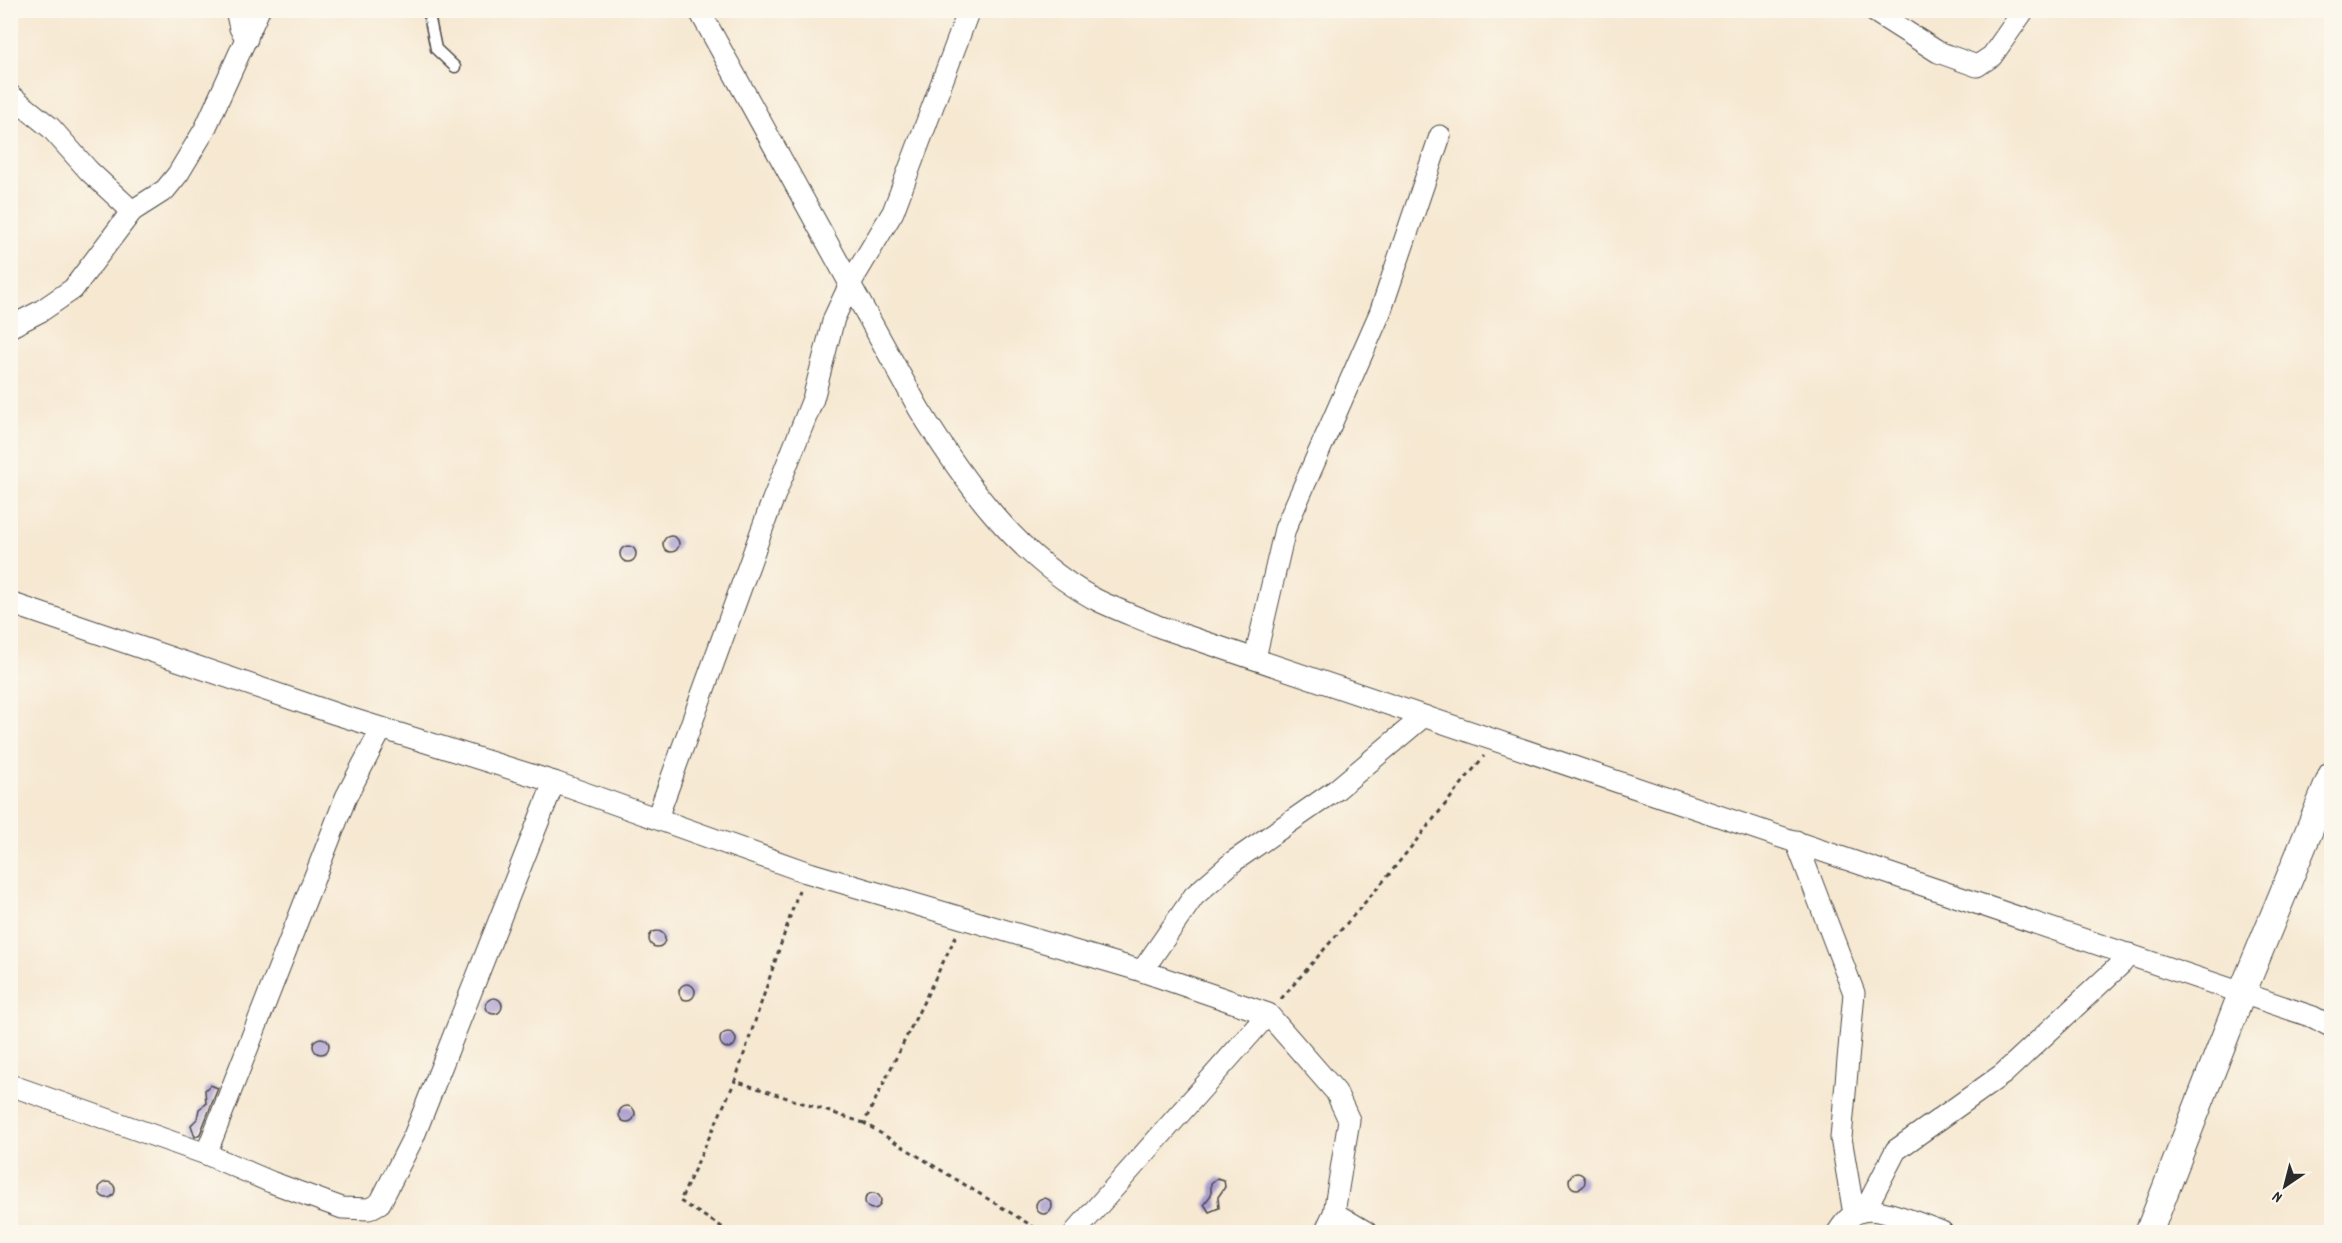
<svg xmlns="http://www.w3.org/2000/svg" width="2342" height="1243" font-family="Dekko,sans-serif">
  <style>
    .building { fill: #a99ccf }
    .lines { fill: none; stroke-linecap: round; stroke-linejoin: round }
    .service-casing { stroke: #494744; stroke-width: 13 }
    .minor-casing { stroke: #494744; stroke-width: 23 }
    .tertiary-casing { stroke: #494744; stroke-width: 29 }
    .path { stroke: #494744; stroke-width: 3; stroke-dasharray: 4.5 4.5; stroke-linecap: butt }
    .service { stroke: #fff; stroke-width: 10 }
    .minor { stroke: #fff; stroke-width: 21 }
    .tertiary { stroke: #fff; stroke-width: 27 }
  </style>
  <rect width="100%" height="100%" fill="#fbf7ec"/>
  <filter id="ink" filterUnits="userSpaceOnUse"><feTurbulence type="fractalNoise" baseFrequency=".0167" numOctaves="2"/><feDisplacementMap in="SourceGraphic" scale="12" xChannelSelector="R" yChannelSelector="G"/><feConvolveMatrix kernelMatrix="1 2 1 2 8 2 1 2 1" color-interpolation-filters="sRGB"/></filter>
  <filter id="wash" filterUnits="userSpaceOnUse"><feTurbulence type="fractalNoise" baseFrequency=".008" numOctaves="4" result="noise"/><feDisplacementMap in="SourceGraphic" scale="24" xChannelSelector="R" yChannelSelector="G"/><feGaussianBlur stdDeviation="1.35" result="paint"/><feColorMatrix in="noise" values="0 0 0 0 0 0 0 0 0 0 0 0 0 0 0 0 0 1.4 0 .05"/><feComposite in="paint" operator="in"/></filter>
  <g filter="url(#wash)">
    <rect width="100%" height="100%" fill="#f6e8d1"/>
    <g id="blocks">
      <g class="building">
        <circle cx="671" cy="544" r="8"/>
        <circle cx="628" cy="554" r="8"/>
        <circle cx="657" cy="939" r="8"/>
        <circle cx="687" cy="992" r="8"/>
        <circle cx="494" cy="1006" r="8"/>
        <circle cx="728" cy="1040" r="8"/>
        <circle cx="321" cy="1046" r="8"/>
        <path d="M 210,1085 L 218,1088 L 200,1134 L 195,1137 L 191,1125 L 197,1119 L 199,1109 L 206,1104 L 205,1090 Z"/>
        <circle cx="627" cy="1114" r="8"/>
        <circle cx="1577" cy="1181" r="8"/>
        <path d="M 1217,1178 L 1224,1180 L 1225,1187 L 1218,1197 L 1219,1208 L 1209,1212 L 1204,1204 L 1211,1195 L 1211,1183 Z"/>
        <circle cx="107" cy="1190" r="8"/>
        <circle cx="873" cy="1201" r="8"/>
        <circle cx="1044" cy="1206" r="8"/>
      </g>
    </g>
  </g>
  <g filter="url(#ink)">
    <use href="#blocks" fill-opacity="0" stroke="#494744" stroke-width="1.5"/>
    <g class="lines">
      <g class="service-casing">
        <path id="service" d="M 428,10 L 436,49 L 455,67"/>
      </g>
      <g class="minor-casing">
        <g id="minor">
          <path d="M 236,10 L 240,28 L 247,39"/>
          <path d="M 699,10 L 919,409 C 964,482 1016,555 1093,598 C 1114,609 1138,617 1160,627 L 2313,1017 L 2332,1027"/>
          <path d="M 1872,10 L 1938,52 L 1977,66 L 1992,56 L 2024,10"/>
          <path d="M 10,95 L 51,128 L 89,171 L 132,211"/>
          <path d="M 10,327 L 41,311 L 73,289 L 132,211 L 165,190 L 178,174 L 205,129 L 259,10"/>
          <path d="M 10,603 L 336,714 L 554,782 L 806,872 L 1142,971 L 1194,896 L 1234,861 L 1336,790 L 1424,716"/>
          <path d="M 1255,658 L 1285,529 L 1380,313 L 1440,136"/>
          <path d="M 657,818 L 772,502 L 813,399 L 834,318 L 851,282 L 893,212 L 969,10"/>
          <path d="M 1796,841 L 1854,993 L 1841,1138 L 1854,1214"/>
          <path d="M 1142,971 L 1268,1014 L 1336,1092 L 1349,1120 L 1334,1213 L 1325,1232"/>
          <path d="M 10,1085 L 206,1154 L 271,1182 L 342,1208 L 369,1209 L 380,1203 L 414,1136 L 554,782"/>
          <path d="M 206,1154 L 346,797 L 382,728"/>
          <path d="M 1865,1210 L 1896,1150 L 2003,1074 L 2122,963 L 2129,954"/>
          <path d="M 1334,1213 L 1366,1232"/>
          <path d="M 1075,1232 L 1268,1014"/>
          <path d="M 1838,1232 C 1844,1223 1851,1213 1863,1211 C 1880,1207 1924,1225 1942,1232"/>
        </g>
      </g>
      <g class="tertiary-casing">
        <path id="tertiary" d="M 2149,1232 L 2242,993 L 2332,775"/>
      </g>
      <g class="path">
        <path d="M 799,890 L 735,1081 L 864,1123"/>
        <path d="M 956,936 L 864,1123 L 1042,1232"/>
        <path d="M 1281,999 L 1387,877 L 1484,756"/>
        <path d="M 730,1232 L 680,1201 L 735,1081"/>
      </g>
      <use href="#service" class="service"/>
      <use href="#minor" class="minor"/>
      <use href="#tertiary" class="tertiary"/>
    </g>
  </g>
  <rect width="2342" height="1243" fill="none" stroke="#fbf7ec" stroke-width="36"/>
  <g transform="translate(2285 1186) rotate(215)" stroke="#fbf7ec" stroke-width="4.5" paint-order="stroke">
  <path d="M0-4.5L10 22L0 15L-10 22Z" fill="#2b2b2b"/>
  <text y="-9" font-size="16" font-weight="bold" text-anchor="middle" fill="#2b2b2b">N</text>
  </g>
</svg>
